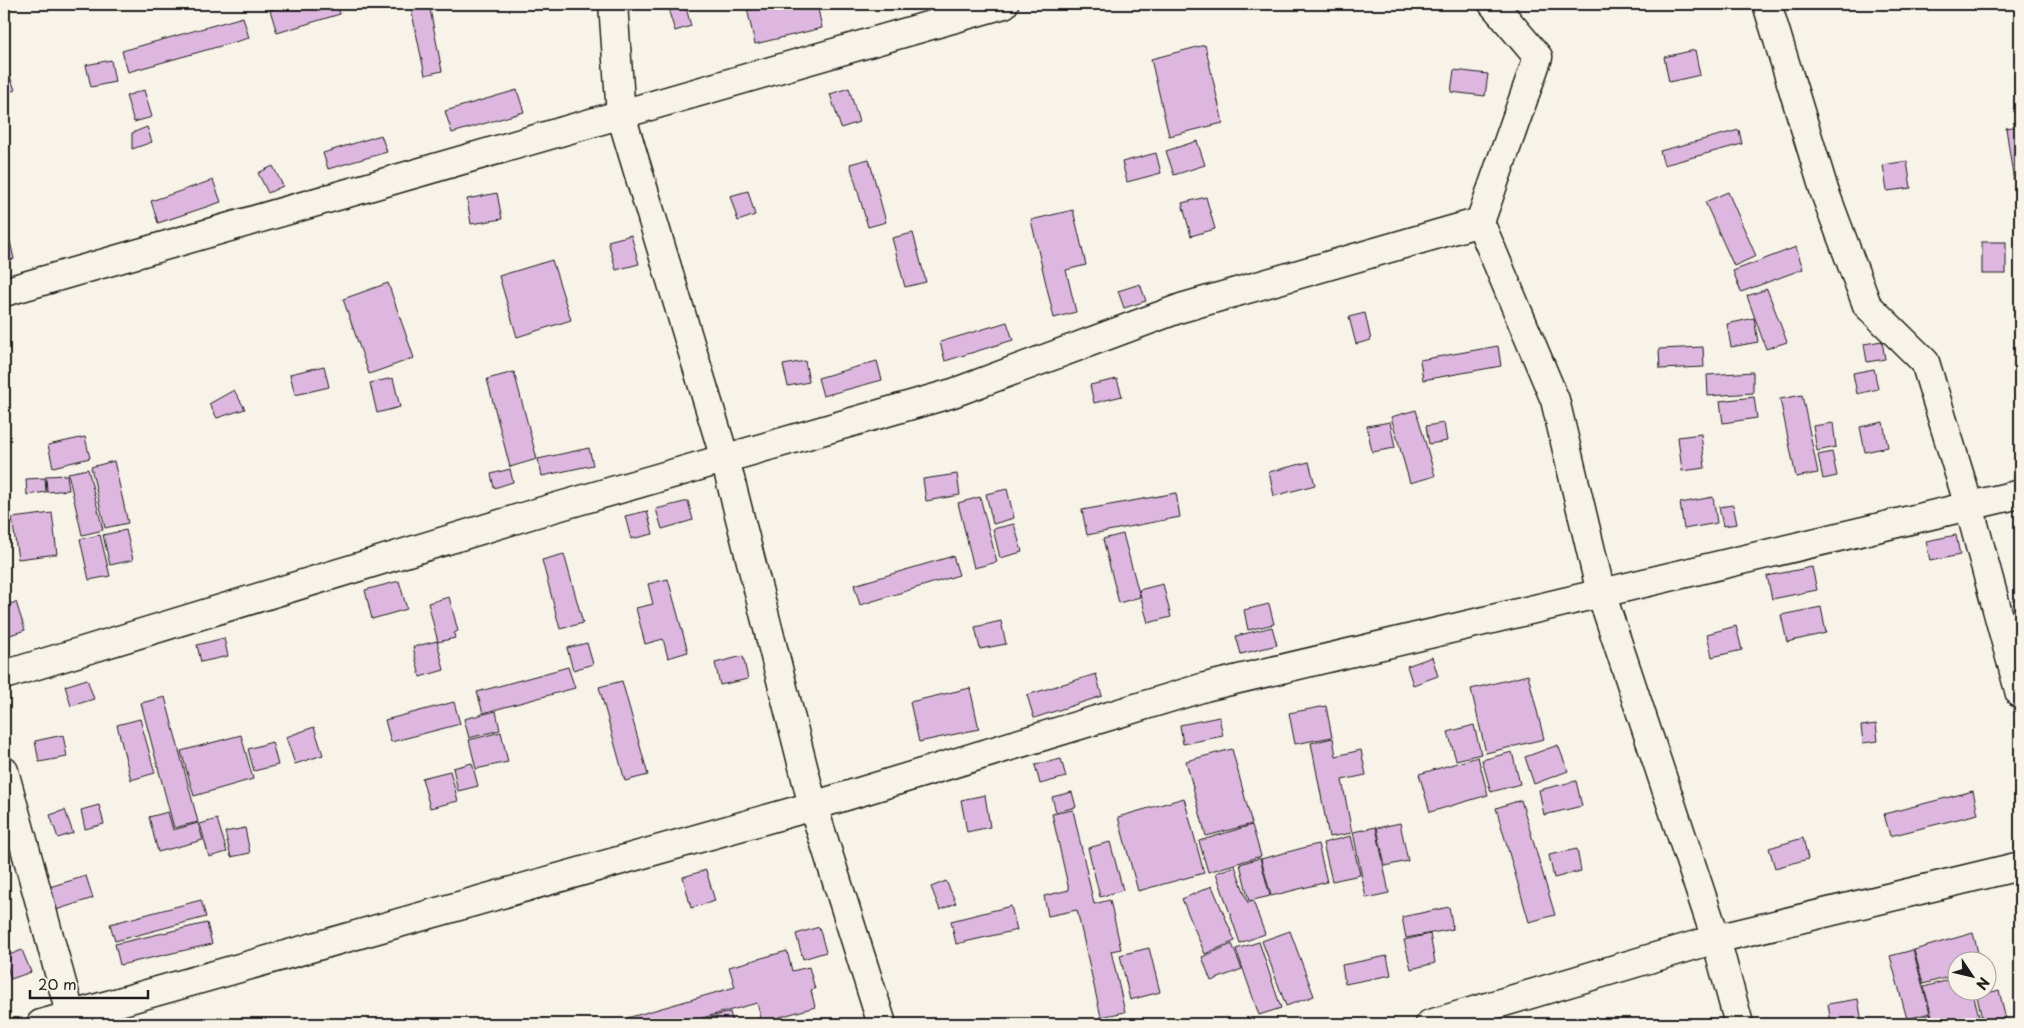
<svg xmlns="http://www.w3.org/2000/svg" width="2024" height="1028" font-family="'Playpen Sans',sans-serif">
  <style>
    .building { fill: #ddb7e0; stroke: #1c1c1c }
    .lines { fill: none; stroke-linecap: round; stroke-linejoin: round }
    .minor-casing { stroke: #1c1c1c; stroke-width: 31 }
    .minor { stroke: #f7f3e8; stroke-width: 28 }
  </style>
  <rect width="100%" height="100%" fill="#f7f3e8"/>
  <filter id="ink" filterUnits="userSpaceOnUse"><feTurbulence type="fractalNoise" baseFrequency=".02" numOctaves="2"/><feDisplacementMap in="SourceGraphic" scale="10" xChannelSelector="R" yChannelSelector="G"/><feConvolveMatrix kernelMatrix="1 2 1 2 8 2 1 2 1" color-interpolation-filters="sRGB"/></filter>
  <g filter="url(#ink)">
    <g class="building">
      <path d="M 289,4 L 337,4 L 340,14 L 277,33 L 270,10 Z"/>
      <path d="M 410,4 L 429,4 L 442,71 L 425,75 Z"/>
      <path d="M 681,4 L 685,4 L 691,26 L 675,31 L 669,12 Z"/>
      <path d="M 746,4 L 817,4 L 822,28 L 755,44 Z"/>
      <path d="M 243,17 L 249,38 L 128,72 L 122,51 Z"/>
      <path d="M 1205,45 L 1223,123 L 1169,136 L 1151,59 Z"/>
      <path d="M 1695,50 L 1700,75 L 1669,82 L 1664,57 Z"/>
      <path d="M 111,60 L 115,82 L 91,87 L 86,65 Z"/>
      <path d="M 1454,70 L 1488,74 L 1485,96 L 1451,92 Z"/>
      <path d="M 8,71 L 15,90 L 4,94 L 4,72 Z"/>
      <path d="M 849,88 L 859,122 L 841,128 L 830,94 Z"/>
      <path d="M 144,90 L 152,117 L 134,122 L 126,96 Z"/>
      <path d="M 517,90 L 524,112 L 452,133 L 445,111 Z"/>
      <path d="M 2020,126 L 2020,188 L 2015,189 L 2006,128 Z"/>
      <path d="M 147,127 L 152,142 L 132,149 L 132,133 Z"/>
      <path d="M 1739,130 L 1742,144 L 1664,165 L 1660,151 Z"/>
      <path d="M 381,135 L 387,152 L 328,169 L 323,153 Z"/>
      <path d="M 1197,141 L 1205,165 L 1174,175 L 1166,151 Z"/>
      <path d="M 1156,153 L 1161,173 L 1127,182 L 1122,162 Z"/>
      <path d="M 869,159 L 886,222 L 868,227 L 850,164 Z"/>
      <path d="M 1907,161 L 1911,188 L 1887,191 L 1883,165 Z"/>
      <path d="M 273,166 L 283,186 L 268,193 L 258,173 Z"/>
      <path d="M 213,180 L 221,202 L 158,223 L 151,201 Z"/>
      <path d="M 748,191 L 755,215 L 738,221 L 730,196 Z"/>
      <path d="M 1728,192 L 1756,256 L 1734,266 L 1705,202 Z"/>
      <path d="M 497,193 L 502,219 L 471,224 L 467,199 Z"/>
      <path d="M 1206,197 L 1215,229 L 1191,236 L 1182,203 Z"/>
      <path d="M 1073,210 L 1086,265 L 1066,270 L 1076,312 L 1054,318 L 1031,220 Z"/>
      <path d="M 913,233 L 926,282 L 905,287 L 892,238 Z"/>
      <path d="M 631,235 L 639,264 L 616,270 L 608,241 Z"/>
      <path d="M 10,241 L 14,259 L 4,261 L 4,243 Z"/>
      <rect x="1982" y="242" width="24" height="32"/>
      <path d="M 1796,247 L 1803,269 L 1741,292 L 1733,271 Z"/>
      <path d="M 552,260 L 571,320 L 517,337 L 499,276 Z"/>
      <path d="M 388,283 L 414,358 L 369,374 L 343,299 Z"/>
      <path d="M 1140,284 L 1146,301 L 1124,308 L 1118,291 Z"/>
      <path d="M 1767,289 L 1787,342 L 1766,349 L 1747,296 Z"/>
      <path d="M 1365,313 L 1371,340 L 1356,344 L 1349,317 Z"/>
      <path d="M 1754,318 L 1758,342 L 1731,347 L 1727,324 Z"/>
      <path d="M 1007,322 L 1013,340 L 945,361 L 940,342 Z"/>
      <path d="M 1882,341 L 1885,359 L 1867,362 L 1864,344 Z"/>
      <path d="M 1498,346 L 1501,366 L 1423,380 L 1420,360 Z"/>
      <path d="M 2014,346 L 2020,347 L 2020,368 L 2013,368 Z"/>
      <path d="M 1703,347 L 1704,367 L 1660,369 L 1659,349 Z"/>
      <path d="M 805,361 L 809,382 L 788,386 L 783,365 Z"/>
      <path d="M 877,361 L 882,380 L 823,396 L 818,378 Z"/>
      <path d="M 324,366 L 329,387 L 295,395 L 290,374 Z"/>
      <path d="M 1874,369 L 1878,389 L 1857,394 L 1853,373 Z"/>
      <path d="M 514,372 L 537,459 L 510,467 L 487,379 Z"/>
      <path d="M 1753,372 L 1753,393 L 1708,396 L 1707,375 Z"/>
      <path d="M 393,378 L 400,407 L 377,413 L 370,383 Z"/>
      <path d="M 1117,379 L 1122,396 L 1094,403 L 1090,385 Z"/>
      <path d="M 234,390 L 245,409 L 217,418 L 209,404 Z"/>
      <path d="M 1802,395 L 1818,473 L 1796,477 L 1780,399 Z"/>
      <path d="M 1754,397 L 1757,418 L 1723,423 L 1720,401 Z"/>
      <path d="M 1416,410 L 1435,476 L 1410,483 L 1391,417 Z"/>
      <path d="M 1390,422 L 1395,448 L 1372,452 L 1367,426 Z"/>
      <path d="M 1883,422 L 1888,447 L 1865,452 L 1860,427 Z"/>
      <path d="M 1444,423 L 1447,441 L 1429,444 L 1426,426 Z"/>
      <path d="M 1833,423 L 1836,447 L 1817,451 L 1813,426 Z"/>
      <path d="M 1701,434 L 1705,468 L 1682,471 L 1678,437 Z"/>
      <path d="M 85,437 L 90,458 L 53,467 L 48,445 Z"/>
      <path d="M 589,448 L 593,465 L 542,476 L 538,459 Z"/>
      <path d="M 1832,452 L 1837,476 L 1823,479 L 1818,455 Z"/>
      <path d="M 114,461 L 128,523 L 105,528 L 91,467 Z"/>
      <path d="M 1309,462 L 1315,485 L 1274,496 L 1269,472 Z"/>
      <path d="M 88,469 L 103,530 L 82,535 L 68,473 Z"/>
      <path d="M 510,469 L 513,482 L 494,488 L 491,474 Z"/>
      <path d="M 957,474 L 960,495 L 926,501 L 923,479 Z"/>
      <path d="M 67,475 L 69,490 L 47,492 L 46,476 Z"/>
      <path d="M 45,478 L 46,492 L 27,495 L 26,479 Z"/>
      <path d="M 1007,489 L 1014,518 L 993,524 L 986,494 Z"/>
      <path d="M 1176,493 L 1180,517 L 1087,535 L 1082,510 Z"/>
      <path d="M 980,497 L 997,562 L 974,568 L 958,503 Z"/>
      <path d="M 1713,497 L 1717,523 L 1684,529 L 1680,503 Z"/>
      <path d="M 688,501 L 693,520 L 662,529 L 656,509 Z"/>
      <path d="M 1733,505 L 1737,524 L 1723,526 L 1719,507 Z"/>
      <path d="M 647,511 L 653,534 L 631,539 L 625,516 Z"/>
      <path d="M 52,513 L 57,554 L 18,559 L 12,518 Z"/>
      <path d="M 1014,524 L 1022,552 L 1000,558 L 993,529 Z"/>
      <path d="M 126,530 L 133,560 L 110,565 L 103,535 Z"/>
      <path d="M 1123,534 L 1140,597 L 1119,603 L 1103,539 Z"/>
      <path d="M 100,535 L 110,576 L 89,580 L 80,539 Z"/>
      <path d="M 1956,535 L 1960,555 L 1930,561 L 1926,541 Z"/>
      <path d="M 564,554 L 583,623 L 560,629 L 542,560 Z"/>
      <path d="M 953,556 L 959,575 L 860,605 L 854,585 Z"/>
      <path d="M 1812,567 L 1817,590 L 1772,599 L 1767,576 Z"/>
      <path d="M 668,579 L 688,652 L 668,658 L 663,639 L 645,644 L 636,608 L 653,604 L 648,584 Z"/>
      <path d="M 399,581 L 407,609 L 372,619 L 365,590 Z"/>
      <path d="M 1163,584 L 1171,617 L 1148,623 L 1139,590 Z"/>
      <path d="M 449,597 L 458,631 L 454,633 L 455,638 L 438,642 L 428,603 Z"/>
      <path d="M 16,602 L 25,630 L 4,637 L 4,606 Z"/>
      <path d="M 1269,604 L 1274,624 L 1248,630 L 1244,610 Z"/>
      <path d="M 1821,607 L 1826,633 L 1787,642 L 1781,615 Z"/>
      <path d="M 1001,621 L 1006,644 L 980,649 L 975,627 Z"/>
      <path d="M 1736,626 L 1742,650 L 1712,657 L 1707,634 Z"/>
      <path d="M 1272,627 L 1277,645 L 1241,654 L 1236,636 Z"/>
      <path d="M 224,638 L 228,656 L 201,662 L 197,645 Z"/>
      <path d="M 437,641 L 444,670 L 420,677 L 413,647 Z"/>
      <path d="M 587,643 L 593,664 L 573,670 L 567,648 Z"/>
      <path d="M 743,656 L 748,679 L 720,685 L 715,663 Z"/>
      <path d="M 1432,657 L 1438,676 L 1413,685 L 1407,666 Z"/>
      <path d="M 568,667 L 575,688 L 483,713 L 477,692 Z"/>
      <path d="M 1096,674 L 1102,696 L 1034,718 L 1027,695 Z"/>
      <path d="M 1528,675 L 1544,739 L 1486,753 L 1471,689 Z"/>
      <path d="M 87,679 L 94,699 L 71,706 L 65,686 Z"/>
      <path d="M 622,681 L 648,775 L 625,781 L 599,687 Z"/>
      <path d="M 970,688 L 979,729 L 919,742 L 910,702 Z"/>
      <path d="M 165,697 L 198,822 L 174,828 L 141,703 Z"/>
      <path d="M 454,702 L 460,724 L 391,742 L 385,720 Z"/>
      <path d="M 1326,706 L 1332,737 L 1295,744 L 1289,713 Z"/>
      <path d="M 496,711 L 500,730 L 469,738 L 464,719 Z"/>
      <path d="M 1219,717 L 1223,736 L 1183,744 L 1180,725 Z"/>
      <path d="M 140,719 L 155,773 L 131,780 L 117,725 Z"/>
      <path d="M 1876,724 L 1878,741 L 1863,743 L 1861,726 Z"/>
      <path d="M 1474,725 L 1481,754 L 1456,760 L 1448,732 Z"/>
      <path d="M 314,727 L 323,755 L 295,764 L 286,737 Z"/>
      <path d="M 501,732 L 508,762 L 476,769 L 469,740 Z"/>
      <path d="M 63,735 L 67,757 L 39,762 L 35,741 Z"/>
      <path d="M 241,735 L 253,779 L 194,796 L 181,751 Z"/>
      <path d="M 1333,738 L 1336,756 L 1361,750 L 1366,775 L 1342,780 L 1352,833 L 1329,837 L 1311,743 Z"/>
      <path d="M 272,742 L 278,765 L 254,771 L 248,749 Z"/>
      <path d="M 1558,745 L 1568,771 L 1534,784 L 1525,757 Z"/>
      <path d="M 1232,749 L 1252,824 L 1206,836 L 1186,761 Z"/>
      <path d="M 1512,752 L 1520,784 L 1491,792 L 1482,760 Z"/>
      <path d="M 1478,757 L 1488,795 L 1430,812 L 1419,774 Z"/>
      <path d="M 1061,759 L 1066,777 L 1040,784 L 1035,765 Z"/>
      <path d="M 472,763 L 478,786 L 458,791 L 453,768 Z"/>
      <path d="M 450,771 L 458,801 L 430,808 L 422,778 Z"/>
      <path d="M 1576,781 L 1582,806 L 1544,815 L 1539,790 Z"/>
      <path d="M 1973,791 L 1978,814 L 1890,836 L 1884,814 Z"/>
      <path d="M 1072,792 L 1076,807 L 1056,812 L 1052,797 Z"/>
      <path d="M 985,795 L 990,827 L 967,832 L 961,800 Z"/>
      <path d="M 1184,798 L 1204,873 L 1138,891 L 1118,817 Z"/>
      <path d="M 1521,800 L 1555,915 L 1529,922 L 1496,808 Z"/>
      <path d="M 99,805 L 104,824 L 85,829 L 81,810 Z"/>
      <path d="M 65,810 L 73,833 L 58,838 L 50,815 Z"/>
      <path d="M 1073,810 L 1094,904 L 1110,900 L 1121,949 L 1111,951 L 1125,1012 L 1101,1017 L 1077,910 L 1048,916 L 1044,896 L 1069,890 L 1052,814 Z"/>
      <path d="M 168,812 L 173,830 L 198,823 L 203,840 L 158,852 L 149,817 Z"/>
      <path d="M 217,819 L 227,852 L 209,857 L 200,824 Z"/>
      <path d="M 1400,823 L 1408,861 L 1385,866 L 1377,828 Z"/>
      <path d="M 1252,825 L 1261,856 L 1208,872 L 1199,841 Z"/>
      <path d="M 1376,827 L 1389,893 L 1366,898 L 1353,832 Z"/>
      <path d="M 245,828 L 250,853 L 231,857 L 225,832 Z"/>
      <path d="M 1351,836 L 1360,875 L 1332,881 L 1323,843 Z"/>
      <path d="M 1803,838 L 1808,859 L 1775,868 L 1769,848 Z"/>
      <path d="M 1110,842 L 1123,890 L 1100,897 L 1088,848 Z"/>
      <path d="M 1318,844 L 1327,882 L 1271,896 L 1261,859 Z"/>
      <path d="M 1577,849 L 1581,871 L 1554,878 L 1549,855 Z"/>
      <path d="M 1260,858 L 1270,896 L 1249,901 L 1240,864 Z"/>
      <path d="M 1235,866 L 1248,903 L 1253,901 L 1265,934 L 1240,943 L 1216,873 Z"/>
      <path d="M 706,870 L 715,901 L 691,908 L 683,877 Z"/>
      <path d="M 86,876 L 93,898 L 53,911 L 46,888 Z"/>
      <path d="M 946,881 L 956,903 L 940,910 L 931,887 Z"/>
      <path d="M 1212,886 L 1235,941 L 1205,954 L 1182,899 Z"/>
      <path d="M 201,900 L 206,917 L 115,941 L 110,924 Z"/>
      <path d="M 1011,906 L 1017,930 L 956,944 L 951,921 Z"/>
      <path d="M 1449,907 L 1453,929 L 1406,938 L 1402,917 Z"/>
      <path d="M 207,923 L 212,944 L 120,965 L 115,944 Z"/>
      <path d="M 819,927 L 826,952 L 803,959 L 796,934 Z"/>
      <path d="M 1290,931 L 1314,996 L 1286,1006 L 1262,941 Z"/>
      <path d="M 1973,933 L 1980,960 L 1956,960 L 1956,975 L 1923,984 L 1914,950 Z"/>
      <path d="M 1430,934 L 1435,963 L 1411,969 L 1404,940 Z"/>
      <path d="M 1259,942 L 1281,1008 L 1259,1015 L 1236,949 Z"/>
      <path d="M 1232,944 L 1242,969 L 1211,981 L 1202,957 Z"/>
      <path d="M 1149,948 L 1160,992 L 1130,1000 L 1120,955 Z"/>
      <path d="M 22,950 L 31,972 L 11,979 L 4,957 Z"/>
      <path d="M 1913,950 L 1930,1013 L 1907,1019 L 1890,956 Z"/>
      <path d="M 787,951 L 792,971 L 809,967 L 815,989 L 811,990 L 815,1007 L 762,1022 L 757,1003 L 680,1024 L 628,1024 L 627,1018 L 735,987 L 729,967 Z"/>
      <path d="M 1387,956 L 1391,975 L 1345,984 L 1342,965 Z"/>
      <path d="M 1956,978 L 1956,990 L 1972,990 L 1981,1024 L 1934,1024 L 1924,987 Z"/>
      <path d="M 1999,990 L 2006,1020 L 1983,1024 L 1977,996 Z"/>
      <path d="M 1858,999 L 1862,1022 L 1851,1023 L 1850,1020 L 1831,1023 L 1828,1004 Z"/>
      <path d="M 730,1012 L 733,1024 L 702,1024 L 700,1020 Z"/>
      <path d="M 1931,1014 L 1933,1024 L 1909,1024 L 1908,1021 Z"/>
      <path d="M 1785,1019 L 1787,1024 L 1771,1024 Z"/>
    </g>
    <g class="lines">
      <g class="minor-casing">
        <g id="minor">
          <path d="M 613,4 L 621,115 L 725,459 L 813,806 L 882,1024"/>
          <path d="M 1493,4 L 1538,57 L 1480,222 L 1555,400 L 1601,593 L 1716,939 L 1739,1024"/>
          <path d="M 1767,4 L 1825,193 L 1867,305 L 1925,362 L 1969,506 L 2020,694"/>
          <path d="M 4,292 L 1004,4"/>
          <path d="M 4,675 L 536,513 L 953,393 L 1181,308 L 1480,222"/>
          <path d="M 4,771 L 73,1024"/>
          <path d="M 41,1024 L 813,806 L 1205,687 L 2020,494"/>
          <path d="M 1430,1024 L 1716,939 L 2020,866"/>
        </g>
      </g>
      <use href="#minor" class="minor"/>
    </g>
  </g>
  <rect width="2024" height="1028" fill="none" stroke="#f7f3e8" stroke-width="20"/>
  <rect x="10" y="10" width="2004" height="1008" fill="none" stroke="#1c1c1c" stroke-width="2" filter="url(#ink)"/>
  <g transform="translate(1972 976) rotate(125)"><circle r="24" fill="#f7f3e8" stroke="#9f9d96"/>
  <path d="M0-4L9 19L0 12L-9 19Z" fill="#1c1c1c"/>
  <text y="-8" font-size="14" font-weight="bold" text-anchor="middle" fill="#1c1c1c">N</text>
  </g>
  <path d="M30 990v8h118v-8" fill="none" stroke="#1c1c1c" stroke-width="2.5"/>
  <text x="38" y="990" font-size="15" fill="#1c1c1c" stroke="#f7f3e8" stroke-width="4" paint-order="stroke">20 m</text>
</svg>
